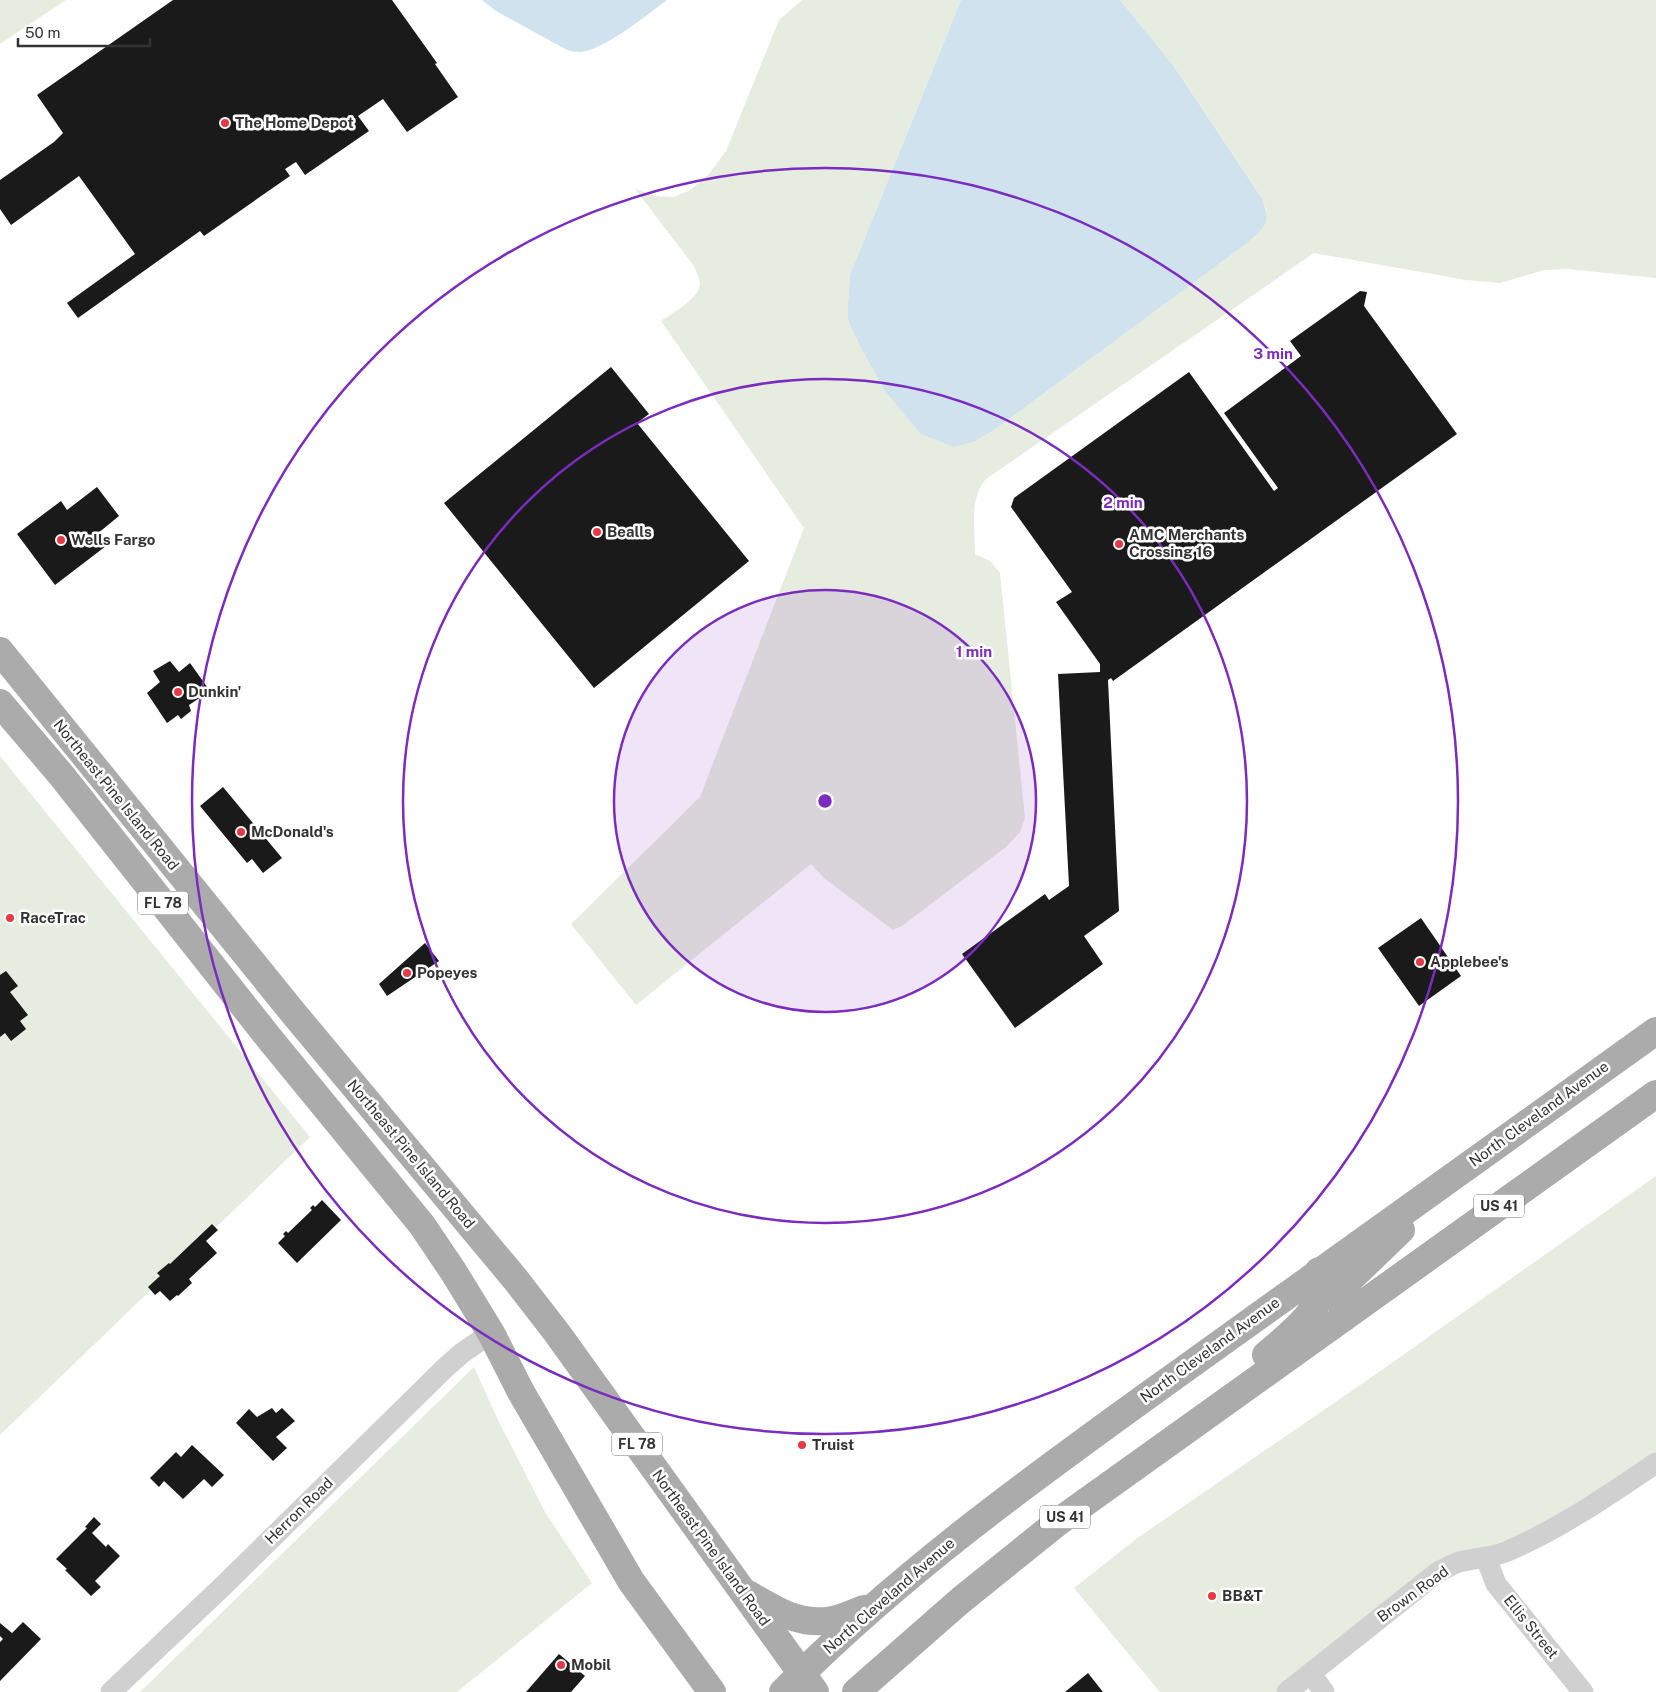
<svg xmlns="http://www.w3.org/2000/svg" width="1656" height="1692" font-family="'Public Sans',sans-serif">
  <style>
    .green { fill: #e6ecdf }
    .water { fill: #cfe2ee }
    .building { fill: #1a1a1a }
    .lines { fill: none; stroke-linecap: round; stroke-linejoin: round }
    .street { stroke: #d0d0d0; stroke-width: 21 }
    .primary { stroke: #ababab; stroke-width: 28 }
    .ring { fill: none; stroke: #7b2cbf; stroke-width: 2.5 }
    .poi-dot { fill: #e63946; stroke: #fff; stroke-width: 2 }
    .labels { text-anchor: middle; stroke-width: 5; stroke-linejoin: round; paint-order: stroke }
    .shield { fill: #fff; stroke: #707070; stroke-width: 1 }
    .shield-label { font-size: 14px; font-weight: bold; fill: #333 }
    .poi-label { font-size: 15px; font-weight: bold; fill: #333; stroke: #fff; text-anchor: start }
    .street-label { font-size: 15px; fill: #333; stroke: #fff }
    .centre { fill: #7b2cbf; stroke: #fff; stroke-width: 2.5 }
    .ring-label { font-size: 15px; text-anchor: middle; font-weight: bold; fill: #7b2cbf; stroke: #fff; stroke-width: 5; stroke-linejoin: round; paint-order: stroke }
  </style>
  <rect width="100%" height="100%" fill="#fff"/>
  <g class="green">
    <path d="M 0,0 L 66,0 L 0,44 Z"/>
    <path d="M 802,0 L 961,0 L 850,275 L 848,303 L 848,321 L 861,348 L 884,390 L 976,441 L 997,428 L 1242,247 L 1259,233 L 1267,210 L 1261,197 L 1173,65 L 1120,0 L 1656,0 L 1656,278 L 1568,269 L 1544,270 L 1500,283 L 1466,280 L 1314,253 L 986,479 C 969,498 975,529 975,554 L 990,561 L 1000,573 L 1025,818 L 1020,832 L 1006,847 L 902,926 L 893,930 L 824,878 L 811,864 L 636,1005 L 571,924 L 700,797 L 804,528 L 661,321 C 673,313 701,298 700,282 C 699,277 696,271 694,266 L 635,189 L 656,196 L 673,197 L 689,191 L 708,175 L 726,151 L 779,20 Z"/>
    <path d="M 0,756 L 310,1137 L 0,1435 Z"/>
    <path d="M 1656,1176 L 1656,1468 L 1443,1579 L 1297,1692 L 1160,1692 L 1074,1588 L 1136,1539 L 1379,1372 Z"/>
    <path d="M 474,1367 L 497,1418 L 545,1512 L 592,1583 L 457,1692 L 140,1692 Z"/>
  </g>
  <g class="water">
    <path d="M 482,0 L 667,0 C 648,14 602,52 579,52 C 575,52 571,51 567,50 L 496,11 Z"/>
    <path d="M 961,0 L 1120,0 L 1173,65 L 1261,197 C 1274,224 1263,230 1242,247 L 997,428 L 976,441 L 954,447 L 921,434 L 884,390 L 861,348 L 848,321 L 848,303 L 850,275 Z"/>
  </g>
  <g class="building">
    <path d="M 173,0 L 392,0 L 437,63 L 435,64 L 458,97 L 407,132 L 383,99 L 358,116 L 369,131 L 305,175 L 296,162 L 285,169 L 290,176 L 204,236 L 200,231 L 78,318 L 67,303 L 135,254 L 79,176 L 11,225 L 0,209 L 0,180 L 54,142 L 63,133 L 37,95 Z"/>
    <path d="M 1360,291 L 1367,292 L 1364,306 L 1457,434 L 1113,681 L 1111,678 L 1108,680 L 1119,911 L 1084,936 L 1103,964 L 1015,1028 L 962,954 L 1045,894 L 1049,900 L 1069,886 L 1058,674 L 1100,672 L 1100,664 L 1056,602 L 1072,592 L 1011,507 L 1014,498 L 1189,372 L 1274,491 L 1278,488 L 1224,413 L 1301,356 L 1290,341 Z"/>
    <path d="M 611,367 L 649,414 L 637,423 L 749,561 L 594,688 L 444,503 Z"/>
    <path d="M 97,487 L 119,516 L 97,534 L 106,546 L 55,585 L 17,534 L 61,501 L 67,510 Z"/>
    <path d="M 170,661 L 179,672 L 190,663 L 210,691 L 189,705 L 191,711 L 181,719 L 178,715 L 167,723 L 147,693 L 160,682 L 153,671 Z"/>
    <path d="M 223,787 L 282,858 L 263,873 L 252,859 L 247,863 L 200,806 Z"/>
    <path d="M 1421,918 L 1461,976 L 1419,1006 L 1378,948 Z"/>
    <path d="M 425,943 L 439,961 L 387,996 L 379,984 Z"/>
    <path d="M 6,971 L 18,986 L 10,992 L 28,1015 L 20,1021 L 26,1029 L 11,1041 L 5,1033 L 0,1037 L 0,975 Z"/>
    <path d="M 322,1200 L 341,1220 L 297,1263 L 278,1243 L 285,1236 L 283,1234 L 286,1231 L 288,1233 L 312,1210 L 310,1208 L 313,1205 L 315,1207 Z"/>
    <path d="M 212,1224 L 218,1230 L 206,1241 L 217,1253 L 189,1279 L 192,1283 L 178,1296 L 177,1295 L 170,1301 L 160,1291 L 155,1295 L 148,1287 L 160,1276 L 157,1273 L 169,1263 L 170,1264 Z"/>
    <path d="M 272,1408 L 276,1413 L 282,1408 L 295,1421 L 276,1437 L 287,1448 L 273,1461 L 236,1423 L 249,1409 L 257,1417 Z"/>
    <path d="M 192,1445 L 224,1475 L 212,1487 L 204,1479 L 183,1499 L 164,1481 L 159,1487 L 150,1478 L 176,1452 L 181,1457 Z"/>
    <path d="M 94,1517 L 101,1524 L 92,1533 L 106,1547 L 108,1544 L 120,1556 L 95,1581 L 101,1587 L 91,1596 L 65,1570 L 67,1569 L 56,1559 L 87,1528 L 85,1527 Z"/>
    <path d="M 23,1622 L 41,1639 L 0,1681 L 0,1642 L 3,1639 L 0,1636 L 0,1623 L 12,1633 Z"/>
    <path d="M 559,1654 L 585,1676 L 571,1692 L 526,1692 Z"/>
    <path d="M 1088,1673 L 1103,1692 L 1065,1692 Z"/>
  </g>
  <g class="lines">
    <g class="street">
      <path d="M 1486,1558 L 1496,1584 L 1583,1692"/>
      <path d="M 1311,1674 L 1324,1692"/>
      <path d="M 111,1692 L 222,1587 L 446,1367 L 462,1353 L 491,1333"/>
      <path d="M 1287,1692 L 1438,1572 C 1445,1569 1452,1564 1459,1562 C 1475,1558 1492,1558 1508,1551 C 1561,1528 1609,1495 1656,1463"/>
    </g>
    <g class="primary">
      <path d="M 0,651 L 295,1015 L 516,1280 L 557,1333 L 815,1692"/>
      <path d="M 0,703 L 62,776 L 269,1038 L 422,1225 L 453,1271 L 491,1333 L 521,1392 L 631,1581 L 712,1692"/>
      <path d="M 1343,1318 C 1342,1302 1342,1292 1350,1279 L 1401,1230"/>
      <path d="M 1266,1355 C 1285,1338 1323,1311 1322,1283 C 1322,1279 1320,1275 1319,1271"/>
      <path d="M 748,1594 C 773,1609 797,1624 827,1621 C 839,1620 853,1613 864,1609"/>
      <path d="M 783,1692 C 904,1569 1046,1469 1186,1368 C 1342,1255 1499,1143 1656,1031"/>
      <path d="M 856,1692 L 961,1600 L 1058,1522 L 1656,1094"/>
    </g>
  </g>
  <circle cx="825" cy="801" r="211" fill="#7b2cbf" fill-opacity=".12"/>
  <g class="ring">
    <circle cx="825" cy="801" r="211"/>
    <circle cx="825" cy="801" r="422"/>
    <circle cx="825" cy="801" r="633"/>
  </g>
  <g class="poi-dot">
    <circle cx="225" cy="123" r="5"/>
    <circle cx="597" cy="532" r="5"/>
    <circle cx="61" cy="540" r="5"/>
    <circle cx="1119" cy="544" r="5"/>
    <circle cx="178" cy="692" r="5"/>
    <circle cx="241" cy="832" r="5"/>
    <circle cx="10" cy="918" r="5"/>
    <circle cx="1420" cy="962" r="5"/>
    <circle cx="407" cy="973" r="5"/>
    <circle cx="802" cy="1445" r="5"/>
    <circle cx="1212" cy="1596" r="5"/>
    <circle cx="561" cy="1665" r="5"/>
  </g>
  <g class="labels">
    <g class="shield">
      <rect x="138" y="891.5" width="50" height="23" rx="4"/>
      <rect x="1474" y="1194.5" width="50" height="23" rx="4"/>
      <rect x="612" y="1432.5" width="50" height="23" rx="4"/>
      <rect x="1040" y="1505.5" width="50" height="23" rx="4"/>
    </g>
    <g class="shield-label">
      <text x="163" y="908">FL 78</text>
      <text x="1499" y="1211">US 41</text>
      <text x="637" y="1449">FL 78</text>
      <text x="1065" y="1522">US 41</text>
    </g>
    <g class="poi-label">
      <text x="235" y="128">The Home Depot</text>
      <text x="607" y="537">Bealls</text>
      <text x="1129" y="540">AMC Merchants<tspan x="1129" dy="17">Crossing 16</tspan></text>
      <text x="71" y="545">Wells Fargo</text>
      <text x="188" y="697">Dunkin'</text>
      <text x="251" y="837">McDonald's</text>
      <text x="20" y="923">RaceTrac</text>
      <text x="1430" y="967">Applebee's</text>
      <text x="417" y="978">Popeyes</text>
      <text x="812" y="1450">Truist</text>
      <text x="1222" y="1601">BB&amp;T</text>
      <text x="571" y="1670">Mobil</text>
    </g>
    <g class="street-label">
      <text transform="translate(116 795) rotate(51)" y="5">Northeast Pine Island Road</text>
      <text transform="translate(1539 1114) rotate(-36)" y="5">North Cleveland Avenue</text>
      <text transform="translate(411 1154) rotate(50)" y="5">Northeast Pine Island Road</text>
      <text transform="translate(1210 1350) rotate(-36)" y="5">North Cleveland Avenue</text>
      <text transform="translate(299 1511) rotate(-44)" y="5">Herron Road</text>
      <text transform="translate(711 1548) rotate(54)" y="5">Northeast Pine Island Road</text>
      <text transform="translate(1413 1594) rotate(-36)" y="5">Brown Road</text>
      <text transform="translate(889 1596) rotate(-41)" y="5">North Cleveland Avenue</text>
      <text transform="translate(1531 1627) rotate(51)" y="5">Ellis Street</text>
    </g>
  </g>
  <circle cx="825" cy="801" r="8" class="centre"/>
  <g class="ring-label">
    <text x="1273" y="359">3 min</text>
    <text x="1123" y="508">2 min</text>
    <text x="974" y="657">1 min</text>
  </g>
  <path d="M18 38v8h132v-8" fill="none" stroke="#333333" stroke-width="2.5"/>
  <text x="25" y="38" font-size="15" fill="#333333" stroke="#ffffff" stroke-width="4" paint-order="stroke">50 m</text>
</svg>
